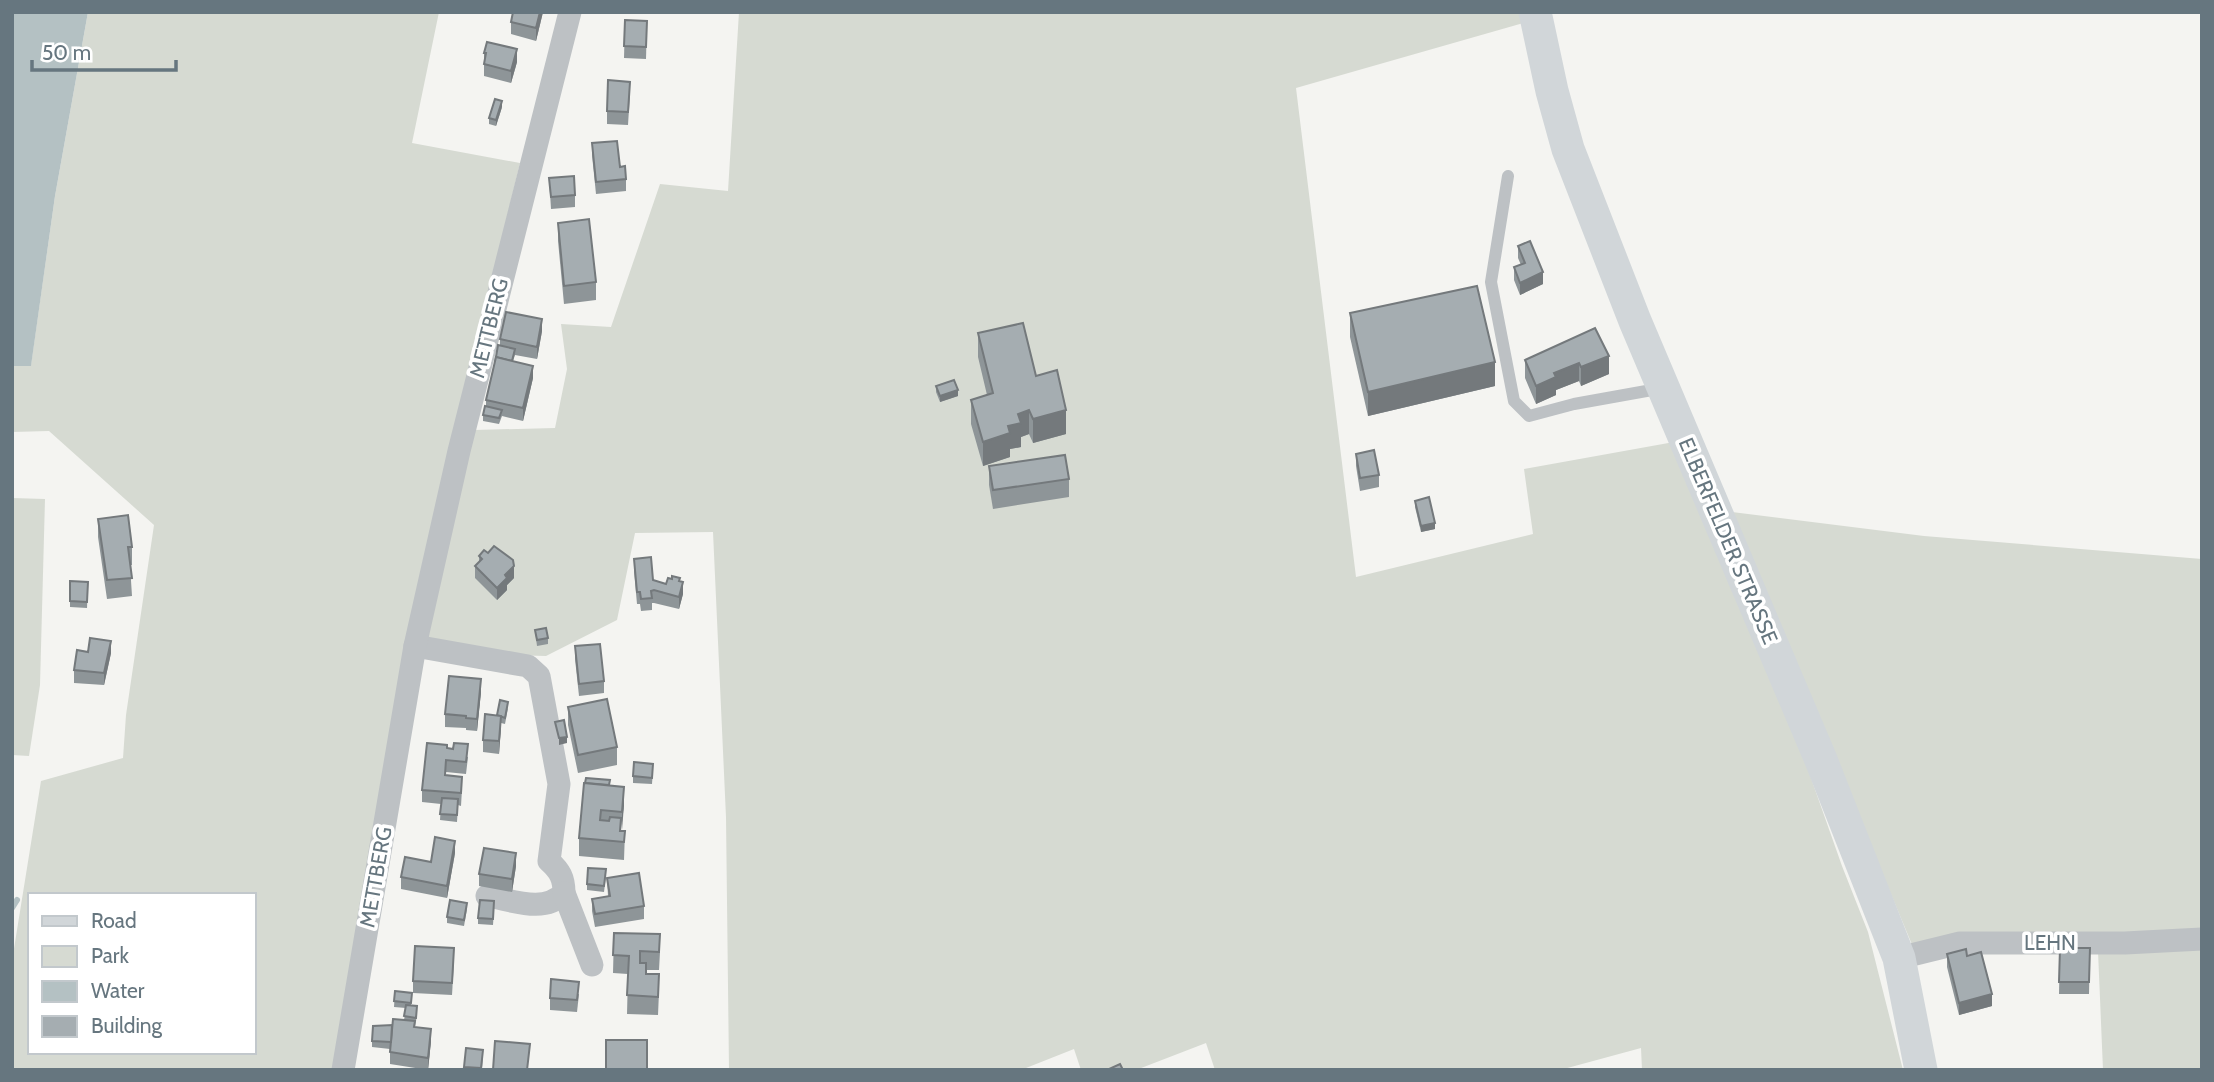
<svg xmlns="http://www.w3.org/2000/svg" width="2214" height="1082" font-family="Cabin,sans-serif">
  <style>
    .green { fill: #d6dad2; fill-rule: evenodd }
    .water { fill: #b4c1c3 }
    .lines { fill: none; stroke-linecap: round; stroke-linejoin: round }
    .stream { stroke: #b4c1c3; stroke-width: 6 }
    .service { stroke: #bdc1c4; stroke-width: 12 }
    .minor { stroke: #bdc1c4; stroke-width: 23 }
    .secondary { stroke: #d1d6d9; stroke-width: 33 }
    .wall { fill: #8e9598 }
    .shaded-wall { fill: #74797c }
    .building { fill: #a5adb1; stroke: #74797c; stroke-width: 2 }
    .labels { text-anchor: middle; stroke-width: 7; stroke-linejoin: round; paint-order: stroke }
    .street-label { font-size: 21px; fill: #66767f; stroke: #fff }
  </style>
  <rect width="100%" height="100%" fill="#f4f4f1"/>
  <g class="green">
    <path d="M 88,12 L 439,12 L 412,143 L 520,163 L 474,354 L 334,1070 L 12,1070 L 12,961 L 41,781 L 123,758 L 126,715 L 154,525 L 49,431 L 12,432 L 12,366 L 31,365 L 55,196 ZM 30,895 L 254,895 L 254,1052 L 30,1052 Z"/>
    <path d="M 739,12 L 1525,12 L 1527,22 L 1296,88 L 1356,577 L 1533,534 L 1524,469 L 1674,442 L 1800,747 L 1842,866 L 1868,932 L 1903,1070 L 1642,1070 L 1641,1048 L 1560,1070 L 1215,1070 L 1206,1043 L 1136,1070 L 1081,1070 L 1074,1049 L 1021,1070 L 729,1070 L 726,817 L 713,532 L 635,533 L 617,620 L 546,656 L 424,653 L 474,430 L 555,428 L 567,369 L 561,324 L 611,327 L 660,184 L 728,191 Z"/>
    <path d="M 12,498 L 45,499 L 40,685 L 29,756 L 12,755 Z"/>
    <path d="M 1732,512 L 1924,536 L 2202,559 L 2202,935 L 1913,947 Z"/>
    <path d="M 2202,947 L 2202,1070 L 2103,1070 L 2098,951 Z"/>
  </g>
  <path class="water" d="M 12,12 L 88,12 L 55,196 L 31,366 L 12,366 Z"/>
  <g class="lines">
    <path class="stream" d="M 12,908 L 17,900"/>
    <path class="service" d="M 1508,176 L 1491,282 L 1514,401 L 1529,416 L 1574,404 L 1663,388"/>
    <g class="minor">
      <path d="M 415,646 L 528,666 L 539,676 L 559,784 L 549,861 C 560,871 564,878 564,893 C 544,914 512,900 487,896"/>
      <path d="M 564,893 L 592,965"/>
      <path d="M 1899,958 L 1960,943 L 2125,943 L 2202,939"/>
      <path d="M 343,1070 L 415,646 L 459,451 L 570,12"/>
    </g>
    <path class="secondary" d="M 1535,12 L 1552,91 L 1568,149 L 1635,321 L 1821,760 L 1899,958 L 1921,1070"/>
  </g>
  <g class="wall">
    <path d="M 543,12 L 536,41 L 511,34 L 511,22 Z"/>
    <path d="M 625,20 L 647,21 L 646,59 L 624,58 Z"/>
    <path d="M 484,53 L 517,62 L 511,83 L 484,76 Z"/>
    <path d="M 630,94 L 628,125 L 607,124 L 607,111 Z"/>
    <path d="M 502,107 L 496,126 L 489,124 L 489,118 Z"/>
    <path d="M 592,143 L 620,167 L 626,179 L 626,191 L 596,194 L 592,155 Z"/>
    <path d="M 549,178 L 575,195 L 575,207 L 551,209 Z"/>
    <path d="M 558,223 L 596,282 L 596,300 L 564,304 L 558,241 Z"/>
    <path d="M 1518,246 L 1543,284 L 1520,295 L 1514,280 L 1514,267 L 1521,265 L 1518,258 Z"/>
    <path d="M 1350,313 L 1495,386 L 1368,416 L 1350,337 Z"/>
    <path d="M 1595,328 L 1609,374 L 1581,386 L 1579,381 L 1556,390 L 1556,395 L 1536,404 L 1525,378 L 1525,360 Z"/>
    <path d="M 542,331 L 537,359 L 515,355 L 513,361 L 533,378 L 523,421 L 502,416 L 499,424 L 483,421 L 483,415 L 486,406 L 486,400 L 500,346 L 500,339 Z"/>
    <path d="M 978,333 L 1036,376 L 1066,434 L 1033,443 L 1029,434 L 1021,437 L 1021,447 L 1010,449 L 1010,457 L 983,466 L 971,424 L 971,400 L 987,395 L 978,357 Z"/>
    <path d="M 936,386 L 958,396 L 940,402 L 936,392 Z"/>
    <path d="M 1356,454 L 1379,475 L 1379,487 L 1360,491 L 1356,466 Z"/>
    <path d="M 989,466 L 1069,479 L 1069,497 L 993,509 L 989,485 Z"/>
    <path d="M 1415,501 L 1435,529 L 1421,532 L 1415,507 Z"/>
    <path d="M 98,519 L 132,547 L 132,565 L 130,565 L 132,596 L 107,599 L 98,537 Z"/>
    <path d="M 479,556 L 514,578 L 507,585 L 507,590 L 497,600 L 475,578 L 475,566 L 479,562 Z"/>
    <path d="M 634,559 L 653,580 L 666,584 L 680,581 L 683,594 L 679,609 L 654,603 L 652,603 L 652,610 L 641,611 L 640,604 L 637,604 L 634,571 Z"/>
    <path d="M 70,581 L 88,582 L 87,608 L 70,607 Z"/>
    <path d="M 535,630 L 548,638 L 548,644 L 537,646 Z"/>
    <path d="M 575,646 L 604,681 L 604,693 L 579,696 L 575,659 Z"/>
    <path d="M 88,652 L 111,653 L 104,685 L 74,683 L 74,670 Z"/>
    <path d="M 481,692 L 477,731 L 466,730 L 466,728 L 445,727 L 445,714 Z"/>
    <path d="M 568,707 L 617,747 L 617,765 L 578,773 L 568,725 Z"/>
    <path d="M 508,708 L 505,724 L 501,723 L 499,754 L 483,752 L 483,740 L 497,715 Z"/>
    <path d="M 447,748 L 468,757 L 466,774 L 446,772 L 446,775 L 462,789 L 461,806 L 458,805 L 457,822 L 440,820 L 441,804 L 422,802 L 422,790 Z"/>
    <path d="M 653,770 L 652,784 L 633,783 L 633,776 Z"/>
    <path d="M 610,785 L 624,805 L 621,830 L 621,831 L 625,831 L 624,860 L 579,856 L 579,838 Z"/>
    <path d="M 455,853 L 447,898 L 401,889 L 401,877 L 431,862 Z"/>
    <path d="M 516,866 L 512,892 L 479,886 L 479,874 Z"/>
    <path d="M 606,876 L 604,892 L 587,890 L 587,884 Z"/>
    <path d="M 607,878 L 644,906 L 644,919 L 595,927 L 592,911 L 592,899 L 608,896 Z"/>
    <path d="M 494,907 L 493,925 L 478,924 L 478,918 Z"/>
    <path d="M 467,909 L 464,926 L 447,923 L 447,917 Z"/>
    <path d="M 614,933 L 660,952 L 659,970 L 646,970 L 646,974 L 659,992 L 658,1015 L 627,1014 L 628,974 L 613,973 Z"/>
    <path d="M 2060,948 L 2090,948 L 2089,994 L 2059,994 Z"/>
    <path d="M 1947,954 L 1967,956 L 1992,1006 L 1959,1015 L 1947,967 Z"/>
    <path d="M 454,961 L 452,995 L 413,993 L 413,981 Z"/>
    <path d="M 395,991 L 412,993 L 411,1005 L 417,1012 L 415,1027 L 431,1041 L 428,1070 L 390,1064 L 390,1049 L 372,1047 L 372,1041 L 392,1025 L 404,1020 L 406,1008 L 394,1007 Z"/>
    <path d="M 579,994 L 577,1012 L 550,1010 L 550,998 Z"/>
    <path d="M 483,1056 L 482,1070 L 464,1070 L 464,1067 Z"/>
  </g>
  <g class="shaded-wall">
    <path d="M 540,12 L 543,12 L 536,41 L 536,28 Z"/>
    <path d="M 517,49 L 517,62 L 511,83 L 511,71 Z"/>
    <path d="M 502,101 L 502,107 L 496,126 L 496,120 Z"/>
    <path d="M 1543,272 L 1543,284 L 1520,295 L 1520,283 Z"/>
    <path d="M 542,319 L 542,331 L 537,359 L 537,347 Z"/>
    <path d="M 1609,356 L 1609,374 L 1581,386 L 1581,367 Z"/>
    <path d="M 1495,362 L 1495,386 L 1368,416 L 1368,392 Z"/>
    <path d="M 1579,363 L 1579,381 L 1556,390 L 1556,395 L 1536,404 L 1536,386 L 1554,373 Z"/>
    <path d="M 533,366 L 533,378 L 523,421 L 523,408 Z"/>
    <path d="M 958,390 L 958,396 L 940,402 L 940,396 Z"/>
    <path d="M 1029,410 L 1029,434 L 1021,437 L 1021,447 L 1010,449 L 1010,457 L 983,466 L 983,442 L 1018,414 Z"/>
    <path d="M 1066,410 L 1066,434 L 1033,443 L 1033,419 Z"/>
    <path d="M 1435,523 L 1435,529 L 1421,532 L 1421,526 Z"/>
    <path d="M 514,566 L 514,578 L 507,585 L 507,590 L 497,600 L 497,588 L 505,575 Z"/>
    <path d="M 683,582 L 683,594 L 679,609 L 679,597 Z"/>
    <path d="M 111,641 L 111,653 L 104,685 L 104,673 Z"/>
    <path d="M 481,679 L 481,692 L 477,731 L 477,719 Z"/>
    <path d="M 501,716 L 501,728 L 499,754 L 499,741 Z"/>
    <path d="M 567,737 L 567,743 L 559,745 L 559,738 Z"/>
    <path d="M 624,787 L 624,805 L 622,830 L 622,812 Z"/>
    <path d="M 455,841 L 455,853 L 447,898 L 447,886 Z"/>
    <path d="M 516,853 L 516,866 L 512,892 L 512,879 Z"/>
    <path d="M 1992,994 L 1992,1006 L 1959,1015 L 1959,1003 Z"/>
    <path d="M 431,1029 L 431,1041 L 428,1070 L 428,1058 Z"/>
  </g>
  <g class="building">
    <path d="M 513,12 L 540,12 L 536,28 L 511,22 Z"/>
    <path d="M 625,20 L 647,21 L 646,47 L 624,46 Z"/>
    <path d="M 487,42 L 517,49 L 511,71 L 484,64 L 486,53 L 484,53 Z"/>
    <path d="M 608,80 L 630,82 L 628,112 L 607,111 Z"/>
    <path d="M 495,99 L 502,101 L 496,120 L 489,118 Z"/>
    <path d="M 617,141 L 620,167 L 625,166 L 626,179 L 596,182 L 592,143 Z"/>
    <path d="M 574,176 L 575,195 L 551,197 L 549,178 Z"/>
    <path d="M 589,219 L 596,282 L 564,286 L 558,223 Z"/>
    <path d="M 1530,241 L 1543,272 L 1520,283 L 1514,267 L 1525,263 L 1518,246 Z"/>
    <path d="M 1477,286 L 1495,362 L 1368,392 L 1350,313 Z"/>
    <path d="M 506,312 L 542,319 L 537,347 L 500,339 Z"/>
    <path d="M 1023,323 L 1036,376 L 1057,370 L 1066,410 L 1033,419 L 1029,410 L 1018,414 L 1021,423 L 1008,426 L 1010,433 L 983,442 L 971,400 L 993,393 L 978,333 Z"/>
    <path d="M 1595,328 L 1609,356 L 1581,367 L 1579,363 L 1554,373 L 1556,377 L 1536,386 L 1525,360 Z"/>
    <path d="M 498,345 L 515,349 L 512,361 L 496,357 L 495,363 Z"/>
    <path d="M 496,357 L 533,366 L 523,408 L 486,400 Z"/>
    <path d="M 954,380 L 958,390 L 940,396 L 936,386 Z"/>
    <path d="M 485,406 L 502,410 L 499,418 L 483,415 Z"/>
    <path d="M 1374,450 L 1379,475 L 1360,478 L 1356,454 Z"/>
    <path d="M 1065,455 L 1069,479 L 993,490 L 989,466 Z"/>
    <path d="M 1429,497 L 1435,523 L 1421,526 L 1415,501 Z"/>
    <path d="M 128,515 L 132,547 L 128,547 L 132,578 L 107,580 L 98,519 Z"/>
    <path d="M 494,546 L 513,560 L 514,566 L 505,575 L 507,578 L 497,588 L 475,566 L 482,559 L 479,556 L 484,550 L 488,553 Z"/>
    <path d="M 651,557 L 653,580 L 666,584 L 668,578 L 672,579 L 672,576 L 680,578 L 679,581 L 683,582 L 679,597 L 654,590 L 651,591 L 652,598 L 641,599 L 640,592 L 637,592 L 634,559 Z"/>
    <path d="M 70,581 L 88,582 L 87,602 L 70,601 Z"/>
    <path d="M 546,628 L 548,638 L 537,640 L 535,630 Z"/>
    <path d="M 90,638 L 111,641 L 104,673 L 74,670 L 77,650 L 88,652 Z"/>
    <path d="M 600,644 L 604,681 L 579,684 L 575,646 Z"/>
    <path d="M 449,676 L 481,679 L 477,719 L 466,718 L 466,716 L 445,714 Z"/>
    <path d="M 607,699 L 617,747 L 578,755 L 568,707 Z"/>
    <path d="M 500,700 L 508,702 L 505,718 L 497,715 Z"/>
    <path d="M 485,714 L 501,716 L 499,741 L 483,740 Z"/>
    <path d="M 564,720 L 567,737 L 559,738 L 555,722 Z"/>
    <path d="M 427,743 L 447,745 L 447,748 L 453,749 L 454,743 L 468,744 L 466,762 L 446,760 L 445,775 L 462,777 L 461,793 L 422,790 Z"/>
    <path d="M 634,762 L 653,764 L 652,778 L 633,776 Z"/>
    <path d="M 586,778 L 610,780 L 609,785 L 585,783 Z"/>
    <path d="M 584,783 L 624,787 L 622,812 L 601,810 L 600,820 L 609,821 L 610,817 L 621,818 L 620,831 L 625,831 L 624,842 L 579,838 Z"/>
    <path d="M 442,798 L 458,799 L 457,815 L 440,814 Z"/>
    <path d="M 435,837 L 455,841 L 447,886 L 401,877 L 405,857 L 431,862 Z"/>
    <path d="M 484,848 L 516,853 L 512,879 L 479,874 Z"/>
    <path d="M 588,868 L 606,869 L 604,886 L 587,884 Z"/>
    <path d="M 639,873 L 644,906 L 595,914 L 592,899 L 610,896 L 607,878 Z"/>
    <path d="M 450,900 L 467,903 L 464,920 L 447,917 Z"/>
    <path d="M 480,900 L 494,901 L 493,919 L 478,918 Z"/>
    <path d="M 614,933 L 660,934 L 659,952 L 640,951 L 640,963 L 646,963 L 646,974 L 659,974 L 658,997 L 627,995 L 629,956 L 613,955 Z"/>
    <path d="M 415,946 L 454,948 L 452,983 L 413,981 Z"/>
    <path d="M 2060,948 L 2090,948 L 2089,982 L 2059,982 Z"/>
    <path d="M 1966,949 L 1967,956 L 1981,952 L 1992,994 L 1959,1003 L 1947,954 Z"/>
    <path d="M 551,979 L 579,982 L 577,1000 L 550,998 Z"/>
    <path d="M 395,991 L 412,993 L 411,1003 L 394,1001 Z"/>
    <path d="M 406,1005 L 417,1006 L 416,1018 L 404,1016 Z"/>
    <path d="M 393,1019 L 415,1021 L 414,1027 L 431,1029 L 428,1058 L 390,1052 Z"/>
    <path d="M 392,1025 L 391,1042 L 372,1041 L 373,1026 Z"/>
    <rect x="606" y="1040" width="41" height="30"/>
    <path d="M 495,1041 L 530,1044 L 527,1070 L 493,1070 Z"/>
    <path d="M 466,1048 L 483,1050 L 481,1068 L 464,1067 Z"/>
    <path d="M 1120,1064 L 1123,1070 L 1107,1070 Z"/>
  </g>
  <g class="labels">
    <g class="street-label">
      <text transform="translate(489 328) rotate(-76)" y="7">METTBERG</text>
      <text transform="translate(1728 541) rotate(67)" y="7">ELBERFELDER STRASSE</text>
      <text transform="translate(376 877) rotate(-80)" y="7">METTBERG</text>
      <text x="2050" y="950">LEHN</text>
    </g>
  </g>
  <rect width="2214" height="1082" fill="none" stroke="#66767f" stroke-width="28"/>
  <rect x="28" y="893" width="228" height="161" fill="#ffffff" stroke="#c2c8cc" stroke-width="2"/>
  <rect x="42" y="916" width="35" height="10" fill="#d1d6d9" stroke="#c2c8cc" stroke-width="2"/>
  <text x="91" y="928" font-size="21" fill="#66767f">Road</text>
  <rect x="42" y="946" width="35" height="21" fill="#d6dad2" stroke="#c2c8cc" stroke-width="2"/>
  <text x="91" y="963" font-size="21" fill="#66767f">Park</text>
  <rect x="42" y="981" width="35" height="21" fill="#b4c1c3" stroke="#c2c8cc" stroke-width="2"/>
  <text x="91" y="998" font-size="21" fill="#66767f">Water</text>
  <rect x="42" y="1016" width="35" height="21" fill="#a5adb1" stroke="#c2c8cc" stroke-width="2"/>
  <text x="91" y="1033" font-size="21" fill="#66767f">Building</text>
  <path d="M32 60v10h144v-10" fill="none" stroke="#66767f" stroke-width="3.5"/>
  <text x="42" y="60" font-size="21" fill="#66767f" stroke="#ffffff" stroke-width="5" paint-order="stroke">50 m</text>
</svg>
